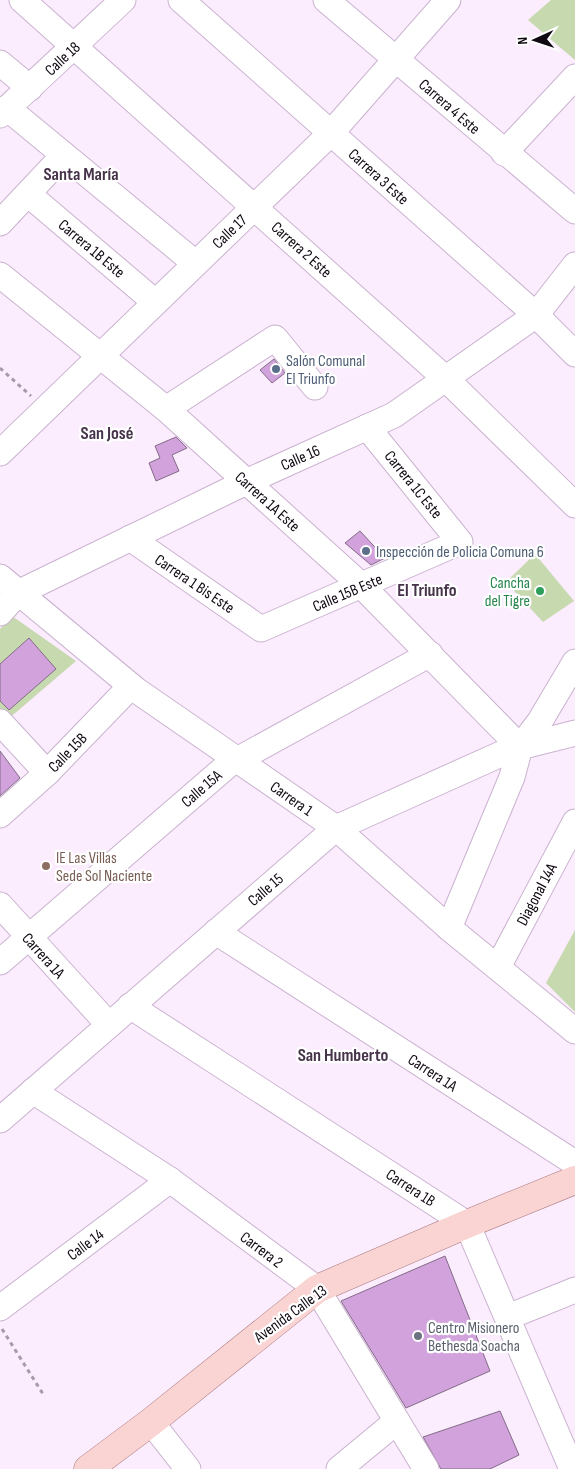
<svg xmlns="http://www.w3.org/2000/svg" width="575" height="1469" font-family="'Sofia Sans Condensed',sans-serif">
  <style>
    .green { fill: #c7d9ae }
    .building { fill: #d2a2dc; stroke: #826c86 }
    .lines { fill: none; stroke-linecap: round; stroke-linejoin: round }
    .minor-casing { stroke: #cab2cf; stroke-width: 27 }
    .major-casing { stroke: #a6797c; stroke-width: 29 }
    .path { stroke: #a79aa9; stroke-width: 3; stroke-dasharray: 4 4; stroke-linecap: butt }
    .minor { stroke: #fff; stroke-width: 25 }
    .major { stroke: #fad3d3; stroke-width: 28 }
    .service-dot { fill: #5c6f8a; stroke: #fff; stroke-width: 2 }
    .leisure-dot { fill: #2e9e5b; stroke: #fff; stroke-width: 2 }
    .education-dot { fill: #8d6e63; stroke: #fff; stroke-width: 2 }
    .worship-dot { fill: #6b7280; stroke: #fff; stroke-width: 2 }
    .labels { text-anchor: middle; stroke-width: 4.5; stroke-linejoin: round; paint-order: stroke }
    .street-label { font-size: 16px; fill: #100812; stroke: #fff }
    .service-label { font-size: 16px; fill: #4e5e75; stroke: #fff; text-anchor: start }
    .leisure-label { font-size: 16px; fill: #27864d; stroke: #fff; text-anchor: end }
    .education-label { font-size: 16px; fill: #785e54; stroke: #fff; text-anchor: start }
    .worship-label { font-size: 16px; fill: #5b616d; stroke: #fff; text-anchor: start }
    .neighbourhood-label { font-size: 18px; font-weight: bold; fill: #46334a; stroke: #fff }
  </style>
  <rect width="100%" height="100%" fill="#fbecfe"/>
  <g class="green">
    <path d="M 551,0 L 575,0 L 575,60 L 528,20 Z"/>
    <path d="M 535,554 L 574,601 L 543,622 L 506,582 Z"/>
    <path d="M 12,616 L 76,661 L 7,720 L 0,712 L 0,629 Z"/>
    <path d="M 575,930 L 575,1012 L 546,983 Z"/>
  </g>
  <g class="building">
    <path d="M 274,359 L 285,373 L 272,383 L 260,370 Z"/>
    <path d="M 176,437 L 187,448 L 172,455 L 179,471 L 156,481 L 149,463 L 160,458 L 155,446 Z"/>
    <path d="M 360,531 L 385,558 L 371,565 L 345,543 Z"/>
    <path d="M 29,638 L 56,669 L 9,710 L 0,701 L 0,664 Z"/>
    <path d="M 0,751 L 20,778 L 0,796 Z"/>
    <path d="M 445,1256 L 490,1371 L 406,1408 L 341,1301 Z"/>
    <path d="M 500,1411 L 519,1455 L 490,1469 L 441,1469 L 423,1437 Z"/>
  </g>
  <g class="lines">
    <g class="minor-casing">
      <g id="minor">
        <path d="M 22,0 L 446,379 L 575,505"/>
        <path d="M 181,0 L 536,315 L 575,354"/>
        <path d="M 326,0 L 575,211"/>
        <path d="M 0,63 L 30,88"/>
        <path d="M 7,108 L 195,263"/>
        <path d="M 0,115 L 123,0"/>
        <path d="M 504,153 L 575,77"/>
        <path d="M 28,194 L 155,302"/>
        <path d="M 0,223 L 64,155"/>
        <path d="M 0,275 L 166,409 L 362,586 L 520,747"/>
        <path d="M 166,409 L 275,338 L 315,387"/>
        <path d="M 0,453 L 331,133 L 448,0"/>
        <path d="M 130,538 L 261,629 L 460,542 L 367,427"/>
        <path d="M 0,577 L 136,690 L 336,828 L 449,928 L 575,1031"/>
        <path d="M 0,613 L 18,593 L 246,482 L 394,415 L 536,315 L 575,265"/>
        <path d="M 0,722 L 47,773"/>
        <path d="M 0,815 L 47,773 L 131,686"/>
        <path d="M 0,905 L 109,1025"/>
        <path d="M 449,928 L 512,777 L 520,747 L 540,721 L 575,662"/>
        <path d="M 216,932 L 575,1163"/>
        <path d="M 0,962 L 228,765 L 430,654"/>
        <path d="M 498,967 L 575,822"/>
        <path d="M 130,1006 L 467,1224 L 572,1469"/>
        <path d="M 33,1091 L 170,1180 L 317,1289 L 426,1469"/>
        <path d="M 0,1120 L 336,828 L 501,754 L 520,747 L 575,733"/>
        <path d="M 0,1308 L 170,1180"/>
        <path d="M 508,1317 L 575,1290"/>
        <path d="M 151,1422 L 188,1469"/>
        <path d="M 339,1469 L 397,1421"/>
      </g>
    </g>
    <g class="major-casing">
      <path id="major" d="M 88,1469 L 151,1422 L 317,1289 L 467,1224 L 575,1180"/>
    </g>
    <g class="path">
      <path d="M 0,368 L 31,396"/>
      <path d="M 2,1329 L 43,1394"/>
    </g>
    <use href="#minor" class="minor"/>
    <use href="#major" class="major"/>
  </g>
  <g class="service-dot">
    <circle cx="276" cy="369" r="5"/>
    <circle cx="366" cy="551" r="5"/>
  </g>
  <circle class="leisure-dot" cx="540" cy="591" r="5"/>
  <circle class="education-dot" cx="46" cy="866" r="5"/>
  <circle class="worship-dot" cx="418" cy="1336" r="5"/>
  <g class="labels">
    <g class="street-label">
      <text transform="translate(62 58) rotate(-43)" y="6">Calle 18</text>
      <text transform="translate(450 106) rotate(41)" y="6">Carrera 4 Este</text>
      <text transform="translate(379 176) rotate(42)" y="6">Carrera 3 Este</text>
      <text transform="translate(229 231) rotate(-44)" y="6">Calle 17</text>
      <text transform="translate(92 248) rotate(40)" y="6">Carrera 1B Este</text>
      <text transform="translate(302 249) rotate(42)" y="6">Carrera 2 Este</text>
      <text transform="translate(300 457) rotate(-24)" y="6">Calle 16</text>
      <text transform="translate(414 484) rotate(51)" y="6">Carrera 1C Este</text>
      <text transform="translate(268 501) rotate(42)" y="6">Carrera 1A Este</text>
      <text transform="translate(195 583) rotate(34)" y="6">Carrera 1 Bis Este</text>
      <text transform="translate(347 592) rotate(-23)" y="6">Calle 15B Este</text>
      <text transform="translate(67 752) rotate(-46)" y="6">Calle 15B</text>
      <text transform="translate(201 788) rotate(-41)" y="6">Calle 15A</text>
      <text transform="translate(292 798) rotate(35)" y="6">Carrera 1</text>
      <text transform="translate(265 889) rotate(-41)" y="6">Calle 15</text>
      <text transform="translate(536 894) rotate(-62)" y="6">Diagonal 14A</text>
      <text transform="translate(44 955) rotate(48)" y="6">Carrera 1A</text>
      <text transform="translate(433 1072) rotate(33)" y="6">Carrera 1A</text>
      <text transform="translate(411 1187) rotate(33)" y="6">Carrera 1B</text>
      <text transform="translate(85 1244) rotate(-37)" y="6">Calle 14</text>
      <text transform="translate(262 1249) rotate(37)" y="6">Carrera 2</text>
      <text transform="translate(290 1313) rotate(-36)" y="6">Avenida Calle 13</text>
    </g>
    <g class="service-label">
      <text x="286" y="366">Salón Comunal<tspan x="286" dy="18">El Triunfo</tspan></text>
      <text x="376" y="557">Inspección de Policia Comuna 6</text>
    </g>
    <g class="leisure-label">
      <text x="530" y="588">Cancha<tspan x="530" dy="18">del Tigre</tspan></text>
    </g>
    <g class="education-label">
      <text x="56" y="863">IE Las Villas<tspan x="56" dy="18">Sede Sol Naciente</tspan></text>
    </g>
    <g class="worship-label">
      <text x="428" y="1333">Centro Misionero<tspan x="428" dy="18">Bethesda Soacha</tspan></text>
    </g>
    <g class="neighbourhood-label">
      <text x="81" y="180">Santa María</text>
      <text x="107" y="439">San José</text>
      <text x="427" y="596">El Triunfo</text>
      <text x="343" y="1061">San Humberto</text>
    </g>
  </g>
  <g transform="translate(535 40) rotate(267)" stroke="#ffffff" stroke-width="4" paint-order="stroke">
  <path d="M0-4L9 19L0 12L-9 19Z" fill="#100812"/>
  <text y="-8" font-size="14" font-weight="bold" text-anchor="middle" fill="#100812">N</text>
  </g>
</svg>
